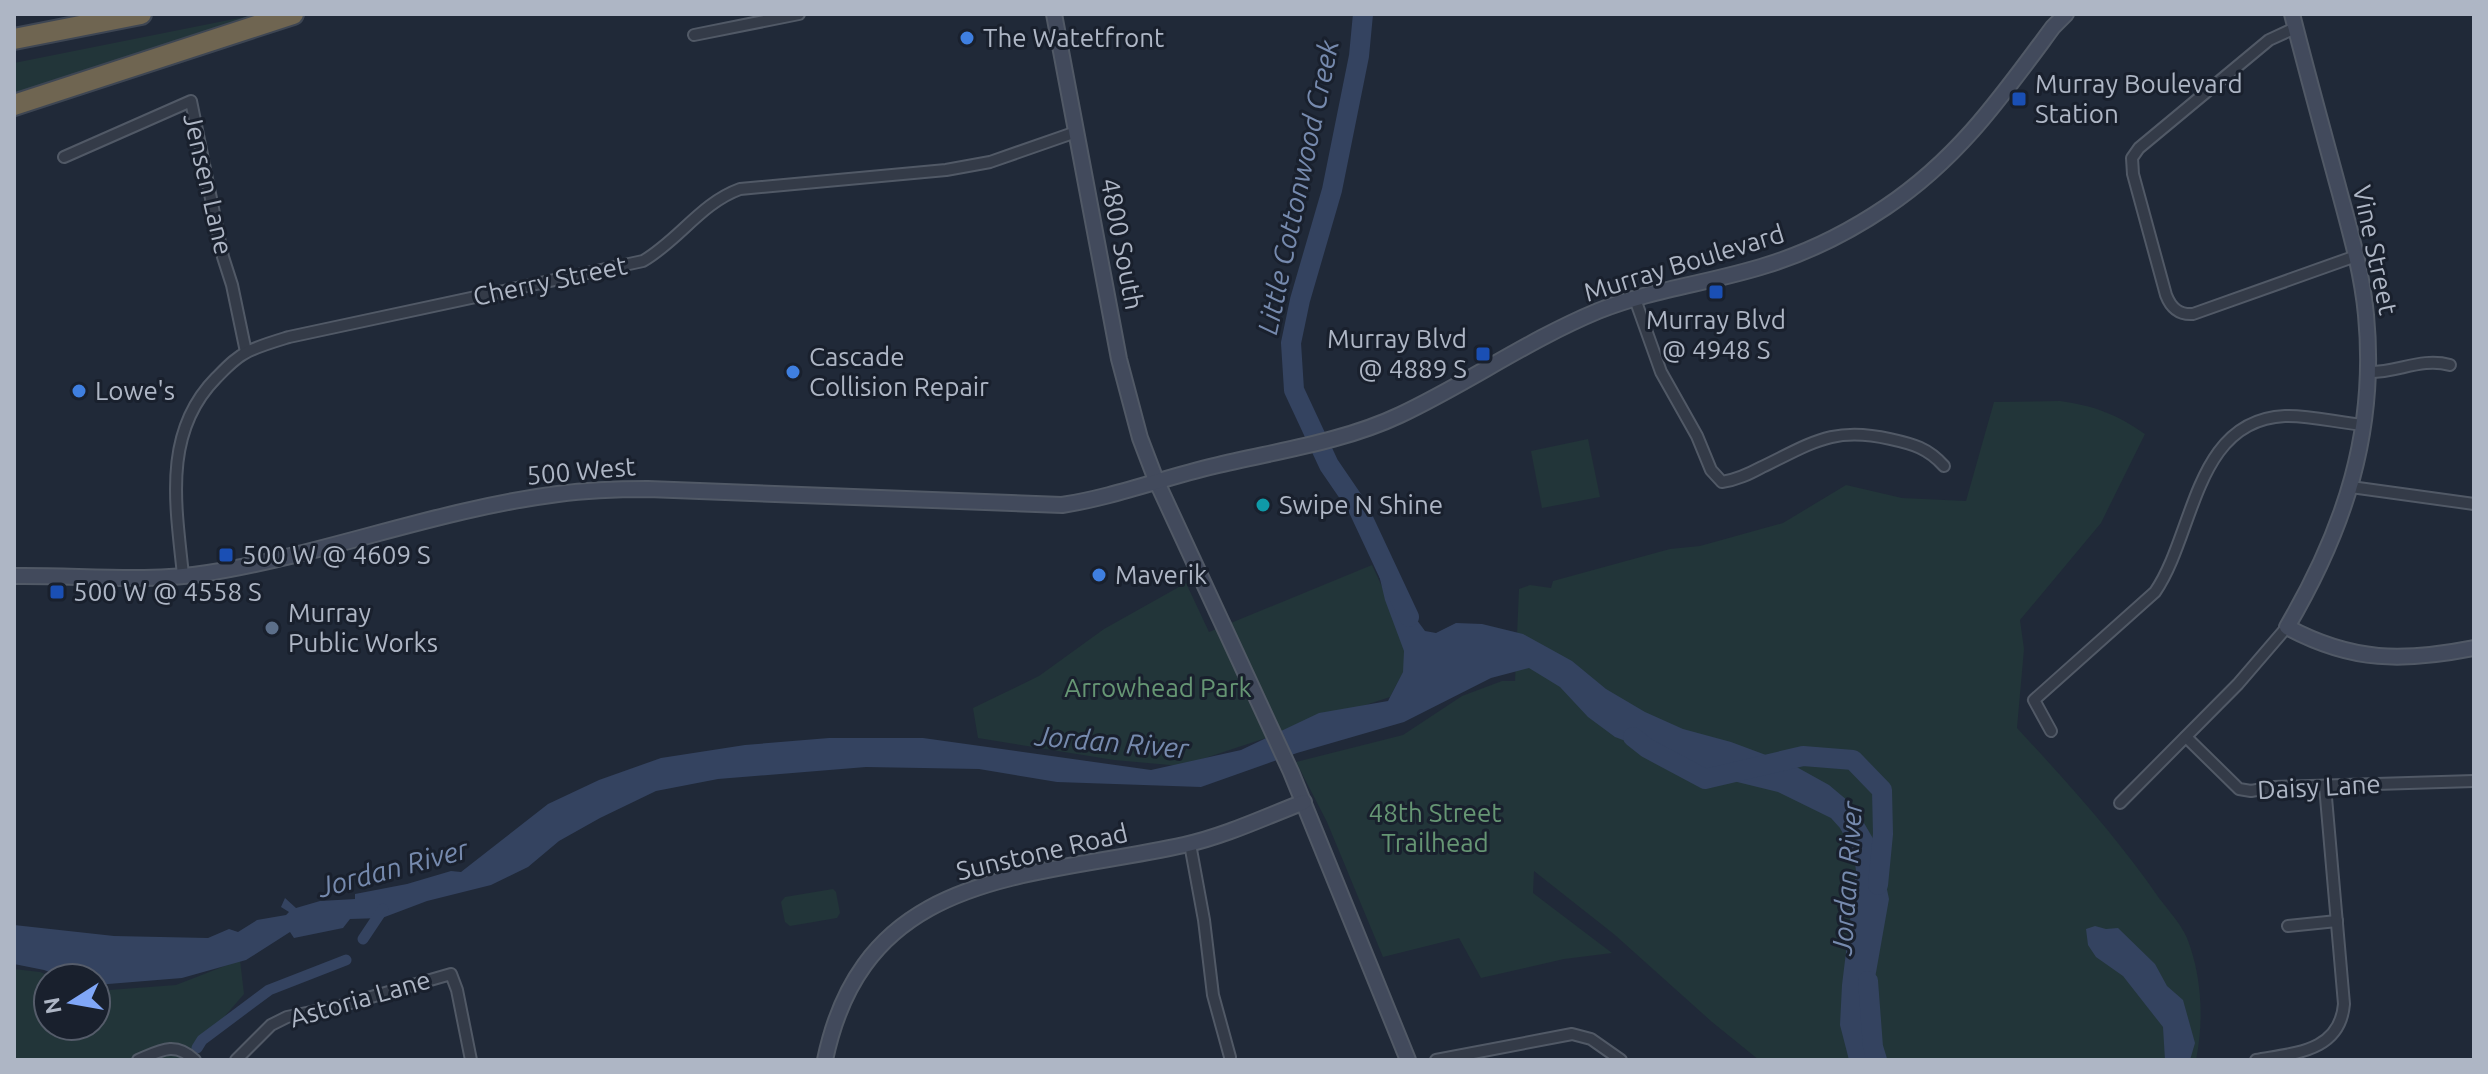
<svg xmlns="http://www.w3.org/2000/svg" width="2488" height="1074" font-family="Ubuntu,sans-serif">
  <style>
    .green { fill: #223539 }
    .water { fill: #344360 }
    .lines { fill: none; stroke-linecap: round; stroke-linejoin: round }
    .canal { stroke: #344360; stroke-width: 11 }
    .river { stroke: #344360; stroke-width: 20 }
    .street-casing { stroke: #515966; stroke-width: 14 }
    .secondary-casing { stroke: #515966; stroke-width: 18 }
    .highway-casing { stroke: #3e4653; stroke-width: 24 }
    .street { stroke: #343b48; stroke-width: 10 }
    .secondary { stroke: #424a5c; stroke-width: 14 }
    .highway { stroke: #6f6551; stroke-width: 20 }
    .shop-dot { fill: #3f7fe0; stroke: #19202d; stroke-width: 3 }
    .transit-dot { fill: #1a4fb4; stroke: #19202d; stroke-width: 3 }
    .culture-dot { fill: #0f9aa8; stroke: #19202d; stroke-width: 3 }
    .service-dot { fill: #5c6f8a; stroke: #19202d; stroke-width: 3 }
    .labels { text-anchor: middle; stroke-width: 6; stroke-linejoin: round; paint-order: stroke }
    .poi-label { font-size: 26px; fill: #aeb6c5; stroke: #19202d; text-anchor: start }
    .street-label { font-size: 26px; fill: #aeb6c5; stroke: #19202d }
    .park-label { font-size: 26px; fill: #669674; stroke: #19202d }
    .water-label { font-size: 28px; font-style: italic; fill: #768aae; stroke: #19202d }
  </style>
  <rect width="100%" height="100%" fill="#202938"/>
  <g class="green">
    <path d="M 254,15 L 254,17 L 14,94 L 14,63 Z"/>
    <path d="M 2060,401 C 2095,406 2116,414 2145,434 L 2101,523 L 2020,620 L 2024,649 L 2017,728 C 2067,782 2117,837 2159,898 C 2168,910 2181,924 2187,938 C 2202,976 2204,1021 2196,1060 L 1759,1060 L 1712,1022 L 1615,935 L 1534,871 L 1533,893 L 1612,953 L 1564,959 L 1481,978 L 1459,938 L 1383,957 L 1327,822 L 1296,762 L 1403,735 L 1462,696 L 1502,681 L 1515,681 L 1519,589 L 1530,585 L 1551,588 L 1553,581 L 1670,549 L 1700,546 L 1783,523 L 1846,485 L 1902,498 L 1966,501 L 1994,402 Z"/>
    <path d="M 1588,439 L 1600,497 L 1542,508 L 1531,451 Z"/>
    <path d="M 1372,565 L 1404,634 L 1407,665 L 1390,697 L 1181,766 L 1114,760 L 978,738 L 973,708 L 1039,676 L 1104,629 L 1186,583 L 1209,632 Z"/>
    <path d="M 833,889 L 836,892 L 840,913 L 837,918 L 790,926 L 785,922 L 781,902 L 785,897 Z"/>
    <path d="M 240,960 L 244,994 L 187,1060 L 14,1060 L 14,969 L 40,972 L 55,978 L 48,978 L 48,1026 L 96,1026 L 96,991 L 176,985 Z"/>
  </g>
  <g class="water">
    <path d="M 1377,566 L 1425,631 L 1436,633 L 1456,623 L 1482,624 L 1523,634 L 1572,661 L 1606,689 L 1645,712 L 1683,729 L 1731,742 L 1793,765 L 1829,785 L 1854,806 L 1878,847 L 1889,899 L 1869,1012 L 1877,1060 L 1849,1060 L 1840,1025 L 1842,985 L 1856,871 L 1854,854 L 1840,828 L 1831,818 L 1778,792 L 1729,780 L 1615,737 L 1588,717 L 1560,687 L 1529,668 L 1491,678 L 1404,722 L 1297,753 L 1201,787 L 1057,782 L 979,769 L 866,767 L 718,779 L 656,791 L 600,818 L 559,841 L 528,867 L 491,885 L 427,901 L 382,918 L 350,919 L 343,928 L 294,938 L 290,932 L 246,960 L 182,978 L 96,985 L 96,978 L 66,978 L 44,970 L 14,964 L 14,925 L 114,936 L 208,938 L 229,929 L 238,932 L 257,920 L 286,915 L 289,912 L 281,907 L 285,898 L 296,908 L 320,901 L 355,899 L 355,894 L 407,884 L 451,871 L 461,872 L 548,804 L 599,780 L 661,758 L 745,745 L 829,738 L 923,738 L 1151,770 L 1241,750 L 1319,713 L 1388,701 L 1403,672 L 1404,651 L 1385,600 Z"/>
    <path d="M 2095,926 L 2106,929 L 2118,928 L 2155,964 L 2167,986 L 2183,1000 L 2195,1043 L 2190,1060 L 2165,1060 L 2163,1027 L 2123,976 L 2096,957 L 2088,945 L 2086,929 Z"/>
  </g>
  <g class="lines">
    <g class="canal">
      <path d="M 363,939 L 383,909"/>
      <path d="M 197,1048 L 202,1040 L 269,990 L 346,960"/>
    </g>
    <g class="river">
      <path d="M 1363,14 L 1359,56 L 1332,190 L 1300,300 L 1291,343 L 1294,390 L 1329,465 L 1357,506 L 1409,617"/>
      <path d="M 1633,737 L 1647,748 L 1705,779 L 1803,756 L 1853,760 L 1882,790 L 1883,834 L 1878,885"/>
      <path d="M 1868,981 L 1873,1047 L 1877,1060"/>
    </g>
    <g class="street-casing">
      <g id="street">
        <path d="M 2295,28 L 2269,40 L 2139,148 L 2132,158 L 2133,174 L 2166,295 C 2171,308 2179,315 2193,314 L 2356,256"/>
        <path d="M 694,35 L 799,14"/>
        <path d="M 64,157 L 191,101 L 223,257 L 232,285 L 246,352"/>
        <path d="M 1635,299 L 1661,372 L 1697,436 L 1711,470 L 1722,482 C 1737,480 1749,474 1762,467 C 1812,443 1833,426 1890,439 C 1913,444 1928,448 1944,466"/>
        <path d="M 2368,372 C 2397,373 2421,357 2450,365"/>
        <path d="M 2351,487 L 2474,504"/>
        <path d="M 183,575 C 176,506 162,433 216,378 C 226,368 236,357 249,351 C 262,345 276,341 289,337 L 643,261 C 679,240 701,203 740,189 L 946,170 L 990,162 L 1076,132"/>
        <path d="M 2051,731 L 2034,700 L 2155,592 C 2195,534 2194,420 2285,416 C 2311,415 2338,423 2364,425"/>
        <path d="M 2186,737 L 2239,789 L 2251,791 L 2274,787 L 2474,781"/>
        <path d="M 2120,803 L 2238,684 L 2287,627"/>
        <path d="M 1190,844 L 1204,920 L 1213,995 L 1230,1057"/>
        <path d="M 2288,926 L 2337,921"/>
        <path d="M 138,1060 C 161,1050 175,1041 195,1060"/>
        <path d="M 236,1060 L 271,1025 L 287,1017 L 340,1006 L 451,974 L 457,990 L 471,1060"/>
        <path d="M 1436,1060 L 1572,1034 L 1591,1039 L 1621,1060"/>
        <path d="M 2256,1060 C 2294,1053 2340,1052 2344,1004 L 2325,786"/>
      </g>
    </g>
    <g class="secondary-casing">
      <g id="secondary">
        <path d="M 1054,14 L 1119,359 L 1140,438 L 1156,480 L 1291,772 L 1408,1060"/>
        <path d="M 2292,14 C 2307,73 2323,131 2339,190 C 2350,231 2362,272 2366,315 C 2377,431 2345,528 2287,627 C 2352,662 2403,662 2474,648"/>
        <path d="M 14,576 C 78,575 145,583 208,573 C 326,554 439,509 558,494 C 588,490 618,489 648,489 L 1062,505 C 1114,497 1163,478 1214,466 C 1276,451 1343,442 1400,415 C 1468,383 1528,340 1598,311 C 1653,289 1711,283 1767,265 C 1809,252 1849,232 1886,207 C 1959,158 2002,96 2053,27 L 2066,14"/>
        <path d="M 825,1060 C 865,868 1030,879 1184,845 C 1225,836 1265,817 1304,802"/>
      </g>
    </g>
    <g class="highway-casing">
      <g id="highway">
        <path d="M 14,39 L 141,14"/>
        <path d="M 14,105 L 293,14"/>
      </g>
    </g>
    <use href="#street" class="street"/>
    <use href="#secondary" class="secondary"/>
    <use href="#highway" class="highway"/>
  </g>
  <g class="shop-dot">
    <circle cx="967" cy="38" r="8"/>
    <circle cx="793" cy="372" r="8"/>
    <circle cx="79" cy="391" r="8"/>
    <circle cx="1099" cy="575" r="8"/>
  </g>
  <g class="transit-dot">
    <rect x="2011" y="91" width="16" height="16" rx="4"/>
    <rect x="1708" y="284" width="16" height="16" rx="4"/>
    <rect x="1475" y="346" width="16" height="16" rx="4"/>
    <rect x="218" y="547" width="16" height="16" rx="4"/>
    <rect x="49" y="584" width="16" height="16" rx="4"/>
  </g>
  <circle class="culture-dot" cx="1263" cy="505" r="8"/>
  <circle class="service-dot" cx="272" cy="628" r="8"/>
  <g class="labels">
    <g class="poi-label">
      <text x="983" y="47">The Watetfront</text>
      <text x="2035" y="93">Murray Boulevard<tspan x="2035" dy="30">Station</tspan></text>
      <text x="1716" y="329" text-anchor="middle">Murray Blvd<tspan x="1716" dy="30">@ 4948 S</tspan></text>
      <text x="1467" y="348" text-anchor="end">Murray Blvd<tspan x="1467" dy="30">@ 4889 S</tspan></text>
      <text x="809" y="366">Cascade<tspan x="809" dy="30">Collision Repair</tspan></text>
      <text x="95" y="400">Lowe's</text>
      <text x="1279" y="514">Swipe N Shine</text>
      <text x="242" y="564">500 W @ 4609 S</text>
      <text x="1115" y="584">Maverik</text>
      <text x="73" y="601">500 W @ 4558 S</text>
      <text x="288" y="622">Murray<tspan x="288" dy="30">Public Works</tspan></text>
    </g>
    <g class="street-label">
      <text transform="translate(208 184) rotate(77)" y="9">Jensen Lane</text>
      <text transform="translate(1122 244) rotate(79)" y="9">4800 South</text>
      <text transform="translate(2375 250) rotate(78)" y="9">Vine Street</text>
      <text transform="translate(1684 263) rotate(-17)" y="9">Murray Boulevard</text>
      <text transform="translate(550 281) rotate(-12)" y="9">Cherry Street</text>
      <text transform="translate(581 471) rotate(-5)" y="9">500 West</text>
      <text transform="translate(2319 787) rotate(-3)" y="9">Daisy Lane</text>
      <text transform="translate(1042 852) rotate(-13)" y="9">Sunstone Road</text>
      <text transform="translate(360 999) rotate(-16)" y="9">Astoria Lane</text>
    </g>
    <g class="park-label">
      <text x="1158" y="697">Arrowhead Park</text>
      <text x="1435" y="822">48th Street<tspan x="1435" dy="30">Trailhead</tspan></text>
    </g>
    <g class="water-label">
      <text transform="translate(1298 187) rotate(-78)" y="10">Little Cottonwood Creek</text>
      <text transform="translate(1112 742) rotate(5)" y="10">Jordan River</text>
      <text transform="translate(393 868) rotate(-15)" y="10">Jordan River</text>
      <text transform="translate(1847 878) rotate(-86)" y="10">Jordan River</text>
    </g>
  </g>
  <rect width="2488" height="1074" fill="none" stroke="#aeb6c5" stroke-width="32"/>
  <g transform="translate(72 1002) rotate(259)"><circle r="38" fill="#19202d" stroke="#555c6a" stroke-width="2"/>
  <path d="M0-6L14 30L0 20L-14 30Z" fill="#80a7f8"/>
  <text y="-12" font-size="22" font-weight="bold" text-anchor="middle" fill="#aeb6c5">N</text>
  </g>
</svg>
